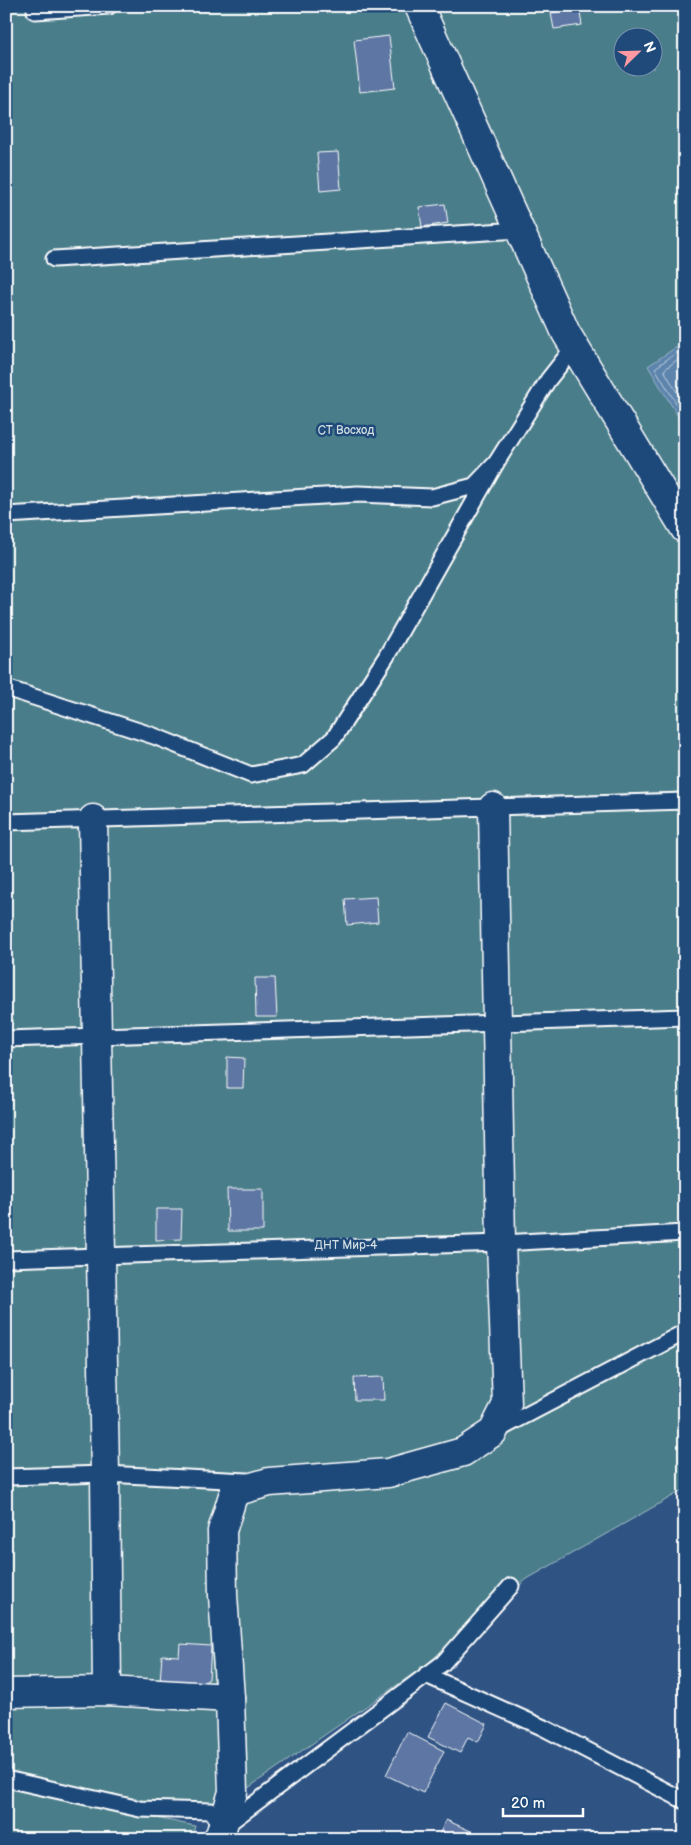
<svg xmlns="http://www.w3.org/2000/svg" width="691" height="1845" font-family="'Balsamiq Sans',sans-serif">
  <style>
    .green { fill: #497d8a; stroke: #a4bec4; fill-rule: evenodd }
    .water { fill: #5c84ac; stroke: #9db5cd }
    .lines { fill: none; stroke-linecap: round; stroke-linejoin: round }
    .shore { stroke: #becede; stroke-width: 1 }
    .building { fill: #5d76a3; stroke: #fff }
    .lane-casing { stroke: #fff; stroke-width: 19 }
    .street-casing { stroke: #fff; stroke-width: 31 }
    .lane { stroke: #1f4a7a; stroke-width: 15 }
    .street { stroke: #1f4a7a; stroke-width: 28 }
    .labels { text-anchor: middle; stroke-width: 5; stroke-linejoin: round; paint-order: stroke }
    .park-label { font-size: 12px; fill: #d2dee2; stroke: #1f4a7a }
  </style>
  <rect width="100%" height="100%" fill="#2f5484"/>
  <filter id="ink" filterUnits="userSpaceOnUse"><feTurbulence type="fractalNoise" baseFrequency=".02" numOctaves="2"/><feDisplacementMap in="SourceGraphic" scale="10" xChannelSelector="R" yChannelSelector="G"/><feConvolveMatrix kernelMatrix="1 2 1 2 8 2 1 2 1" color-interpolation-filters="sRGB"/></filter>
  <g filter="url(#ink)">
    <g class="green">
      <path d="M 6,6 L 685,6 L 685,792 L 6,814 ZM 624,38 L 654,38 L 654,68 L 624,68 Z"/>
      <path d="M 685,807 L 685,1324 L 683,1325 L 685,1326 L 685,1489 L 527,1579 L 423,1667 L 206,1817 L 6,1773 L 6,829 Z"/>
      <path d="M 6,1787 L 195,1826 L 192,1839 L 6,1839 Z"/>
    </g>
    <path class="water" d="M 675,348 L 685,348 L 685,428 L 648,366 Z"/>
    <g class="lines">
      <g class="shore">
        <path d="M 685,353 L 676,353 L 655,368 L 685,418"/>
        <path d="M 685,359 L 678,359 L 664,370 L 685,406"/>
      </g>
    </g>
    <g class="building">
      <path d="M 579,8 L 582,25 L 554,29 L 551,13 Z"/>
      <path d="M 389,36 L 395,88 L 360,92 L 354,40 Z"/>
      <path d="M 338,152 L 341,189 L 320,191 L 317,153 Z"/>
      <path d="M 445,204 L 448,223 L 422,227 L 419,207 Z"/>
      <path d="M 376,897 L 378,922 L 347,925 L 345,899 Z"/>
      <path d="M 255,978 L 275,978 L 277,1017 L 256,1017 Z"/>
      <path d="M 227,1057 L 244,1058 L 243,1088 L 227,1088 Z"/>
      <path d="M 227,1189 L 263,1189 L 263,1231 L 228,1231 Z"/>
      <path d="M 156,1209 L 182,1209 L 181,1239 L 156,1240 Z"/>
      <path d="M 383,1377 L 384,1400 L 355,1400 L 354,1378 Z"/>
      <path d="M 180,1644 L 211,1646 L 209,1679 L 200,1685 L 160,1682 L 162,1655 L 179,1656 Z"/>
      <path d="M 446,1703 L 487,1724 L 478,1742 L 468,1737 L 460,1753 L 428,1737 Z"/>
      <path d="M 407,1732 L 444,1751 L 423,1793 L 386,1775 Z"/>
      <path d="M 446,1820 L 482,1836 L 481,1839 L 437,1839 Z"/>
    </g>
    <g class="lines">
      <g class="lane-casing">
        <g id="lane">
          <path d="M 35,11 L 109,6"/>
          <path d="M 54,259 L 520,230"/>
          <path d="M 6,515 L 358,494 L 432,497 L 474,486 L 496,463 L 548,380 L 574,347"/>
          <path d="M 6,688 L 154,736 L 251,775 L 303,765 L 334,738 L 386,657 L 496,463"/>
          <path d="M 6,822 L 685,801"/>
          <path d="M 6,1039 L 685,1017"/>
          <path d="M 6,1259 L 501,1243 L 685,1233"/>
          <path d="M 496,1431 L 685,1332"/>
          <path d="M 6,1477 L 105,1474 L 247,1481"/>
          <path d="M 426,1675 L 544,1728 L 685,1801"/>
          <path d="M 6,1779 L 140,1809 L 211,1811 L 222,1828 L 443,1663 L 511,1586"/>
        </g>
      </g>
      <g class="street-casing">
        <g id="street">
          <path d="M 419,6 L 566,333 L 685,529"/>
          <path d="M 93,819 L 105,1474 L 107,1691"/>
          <path d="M 6,1693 L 107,1691 L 230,1698"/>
          <path d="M 217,1839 L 220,1835 L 233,1792 L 230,1698 L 223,1595 L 222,1531 L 234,1492 L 269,1482 L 388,1473 L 463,1452 L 493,1432 L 507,1404 L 501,1243 L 493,807"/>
        </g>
      </g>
      <use href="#lane" class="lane"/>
      <use href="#street" class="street"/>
    </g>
  </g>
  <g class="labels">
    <g class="park-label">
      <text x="346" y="434">СТ Восход</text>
      <text x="346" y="1249">ДНТ Мир-4</text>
    </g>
  </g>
  <rect width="691" height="1845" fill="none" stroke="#1f4a7a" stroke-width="25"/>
  <rect x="12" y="12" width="666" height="1820" fill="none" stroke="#fff" stroke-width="2" filter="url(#ink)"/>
  <g transform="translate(638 52) rotate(67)"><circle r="24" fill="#1f4a7a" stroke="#7992af"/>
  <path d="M0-4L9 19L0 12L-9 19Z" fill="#ff9aa2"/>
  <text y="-8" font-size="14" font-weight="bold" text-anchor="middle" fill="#ffffff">N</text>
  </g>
  <path d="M503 1808v8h80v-8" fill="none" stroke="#ffffff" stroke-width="2.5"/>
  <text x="511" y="1808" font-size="15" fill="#ffffff" stroke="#1f4a7a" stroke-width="4" paint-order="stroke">20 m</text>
</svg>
